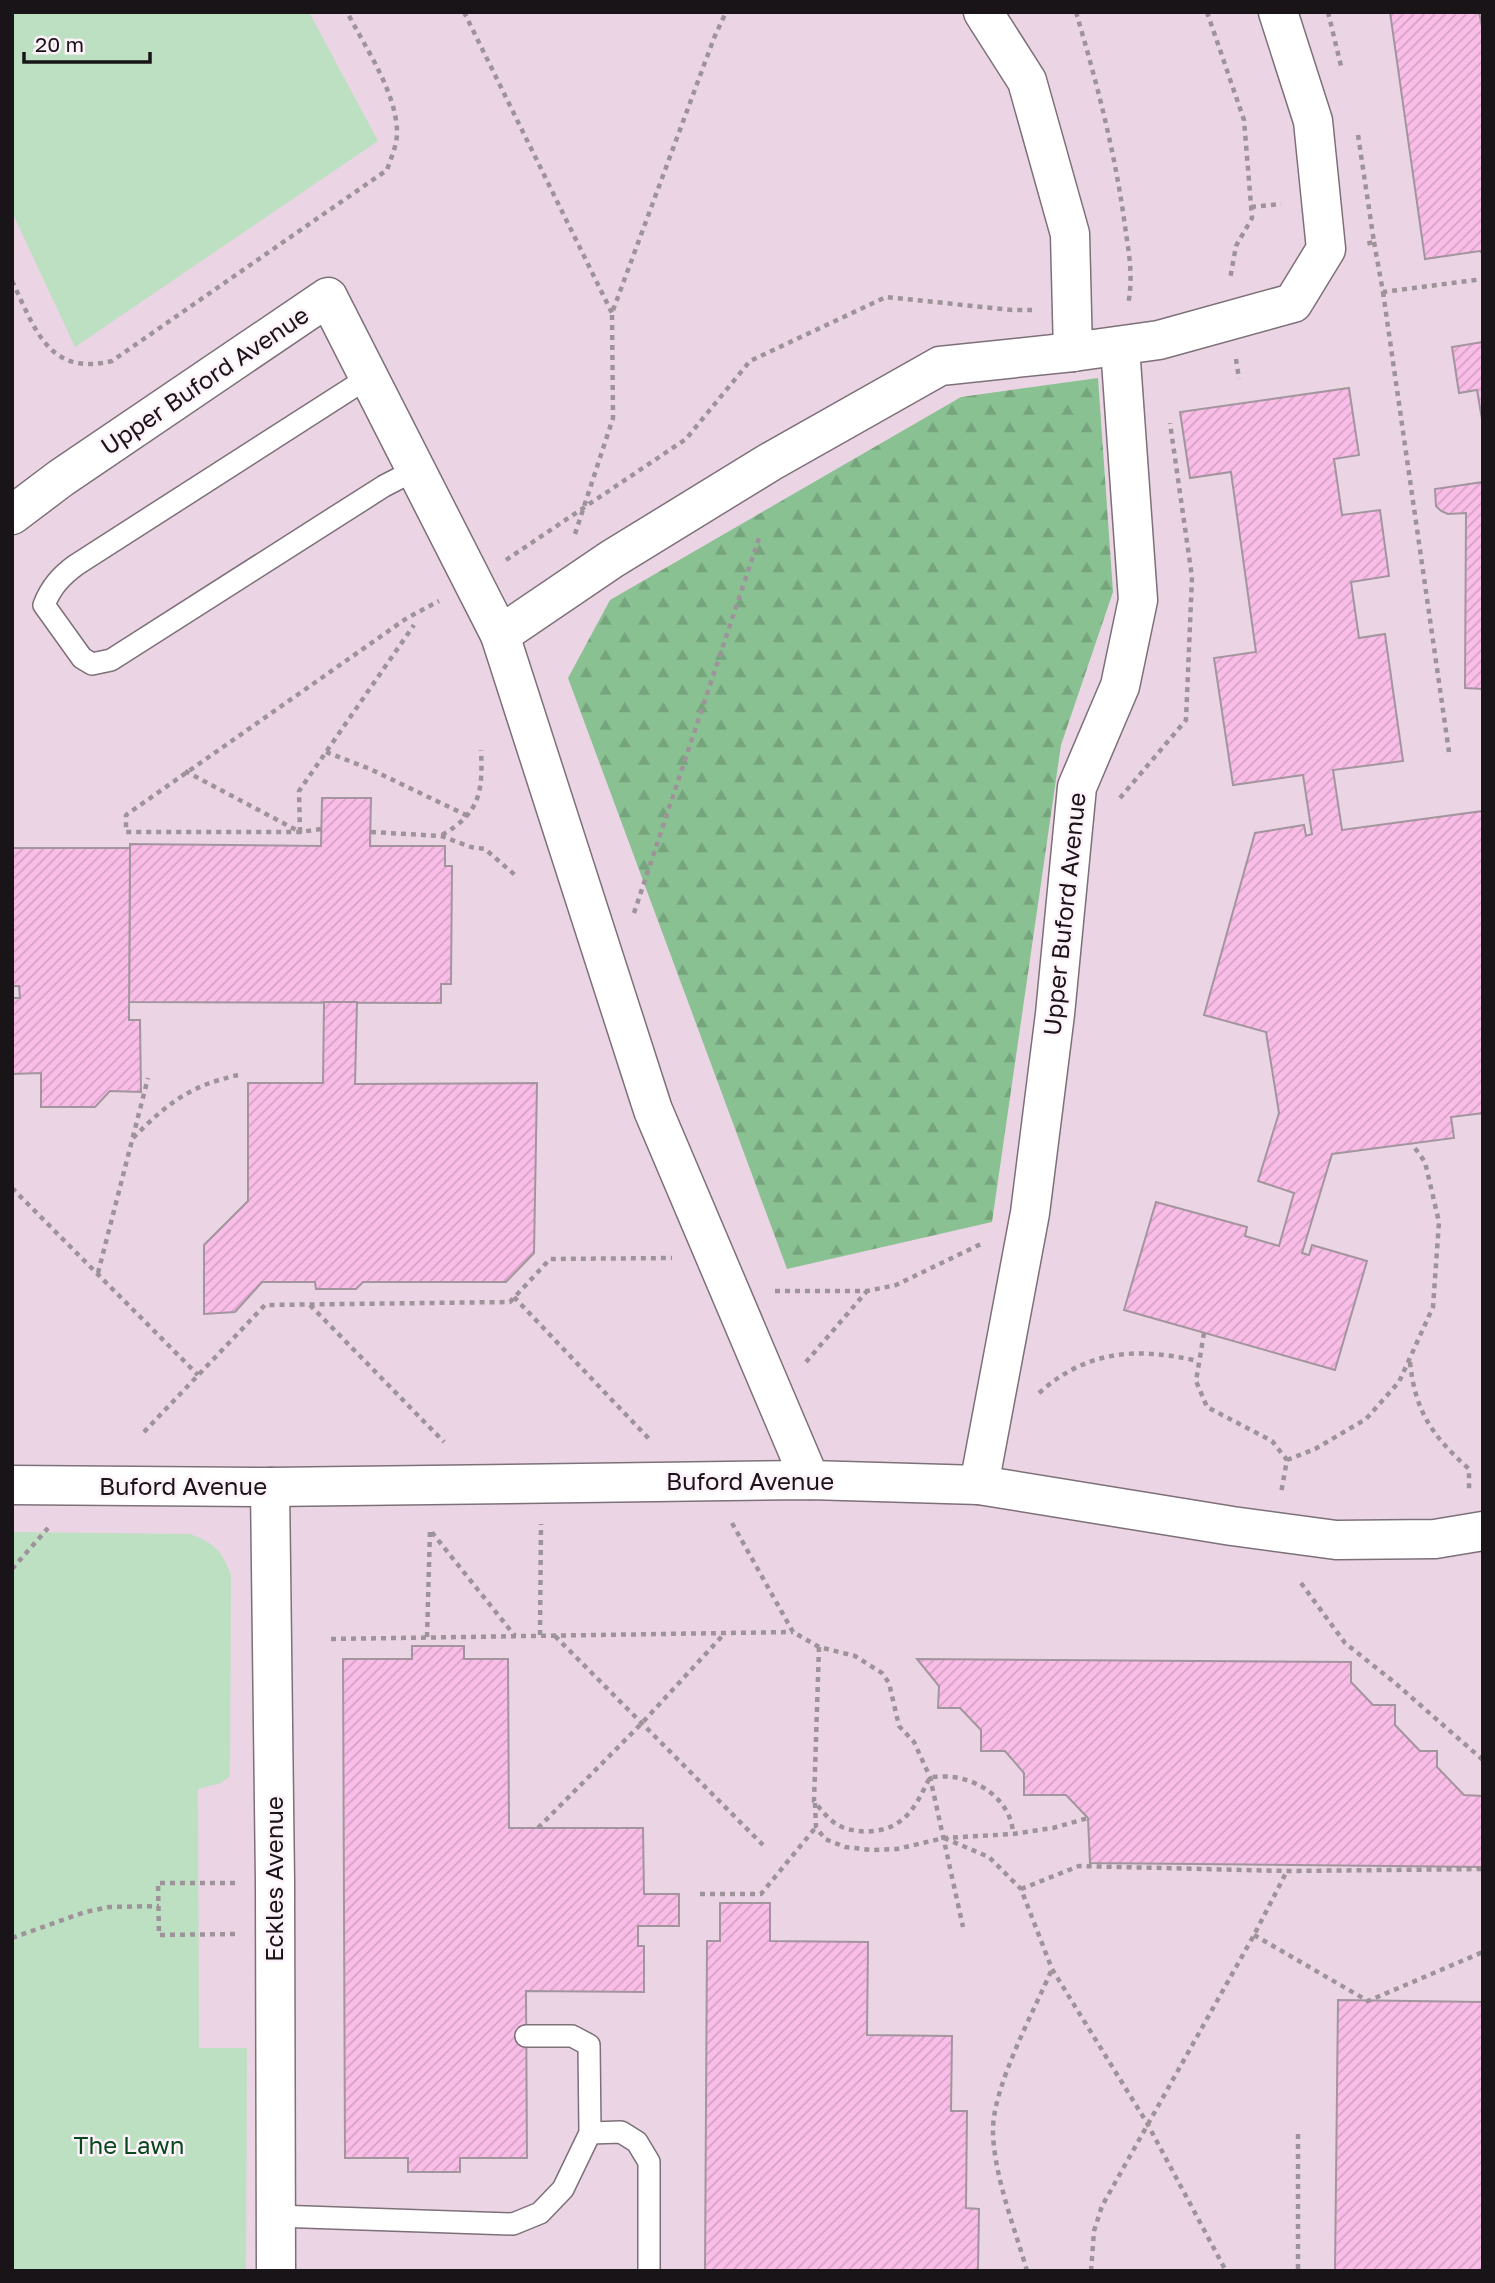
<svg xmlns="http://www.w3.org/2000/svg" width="1495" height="2283" font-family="'Golos Text',sans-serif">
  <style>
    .built { fill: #ebd5e4 }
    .green { fill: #bddfc2 }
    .forest { fill: url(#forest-firs) }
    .building { fill: url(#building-hatch); stroke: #a3959e; stroke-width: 2 }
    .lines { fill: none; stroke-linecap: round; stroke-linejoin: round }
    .service-casing { stroke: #7d7079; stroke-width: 24 }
    .minor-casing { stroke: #7d7079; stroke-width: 41 }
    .path { stroke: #9e939a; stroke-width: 4.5; stroke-dasharray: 5 5; stroke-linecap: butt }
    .service { stroke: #fff; stroke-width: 21 }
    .minor { stroke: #fff; stroke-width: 38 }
    .labels { text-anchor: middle; stroke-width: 5; stroke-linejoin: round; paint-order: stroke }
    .street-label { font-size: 24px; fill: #191417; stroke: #fef2fa }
    .park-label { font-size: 24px; fill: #07471c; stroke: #fef2fa }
  </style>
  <defs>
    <pattern id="forest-firs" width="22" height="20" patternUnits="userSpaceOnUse" patternTransform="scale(1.75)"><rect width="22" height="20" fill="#8ac192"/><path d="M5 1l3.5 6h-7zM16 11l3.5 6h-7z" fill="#76a57d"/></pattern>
    <pattern id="building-hatch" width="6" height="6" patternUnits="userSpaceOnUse" patternTransform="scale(1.75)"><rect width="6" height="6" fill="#f9bde7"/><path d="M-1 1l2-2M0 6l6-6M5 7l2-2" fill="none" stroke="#d5a2c5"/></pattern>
  </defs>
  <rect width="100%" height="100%" fill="#f3e4ee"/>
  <rect class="built" x="12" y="12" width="1471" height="2259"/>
  <g class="green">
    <path d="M 12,12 L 309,12 L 378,141 L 75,347 L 12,212 Z"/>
    <path d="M 12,1532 L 190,1534 C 214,1543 222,1551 231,1575 L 230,1776 L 221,1783 L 198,1789 L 199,2048 L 247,2048 L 246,2271 L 12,2271 Z"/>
  </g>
  <path class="forest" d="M 1098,378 L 1113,592 L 1061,745 L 992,1222 L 787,1269 L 568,678 L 610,600 L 961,397 Z"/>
  <g class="building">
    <path d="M 1390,12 L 1479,12 L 1483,31 L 1483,254 L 1480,251 L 1425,259 Z"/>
    <path d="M 1483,342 L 1483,425 L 1477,390 L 1459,393 L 1452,347 Z"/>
    <path d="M 1349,388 L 1359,455 L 1334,459 L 1342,515 L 1380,510 L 1389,576 L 1351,582 L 1359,638 L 1385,634 L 1403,761 L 1333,770 L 1342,830 L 1483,811 L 1483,1113 L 1451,1117 L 1454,1138 L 1332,1154 L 1302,1253 L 1309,1255 L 1312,1245 L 1367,1261 L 1335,1370 L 1124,1310 L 1156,1202 L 1247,1227 L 1245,1236 L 1279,1246 L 1294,1193 L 1258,1181 L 1279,1113 L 1266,1032 L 1204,1015 L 1255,833 L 1304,825 L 1306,836 L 1312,834 L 1303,775 L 1233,785 L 1214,658 L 1256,652 L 1231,472 L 1190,478 L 1180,412 Z"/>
    <path d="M 1483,482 L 1483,689 L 1465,688 L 1466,513 L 1448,514 L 1441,511 L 1436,506 L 1435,489 Z"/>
    <path d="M 322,798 L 371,798 L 370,846 L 445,846 L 445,866 L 452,866 L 451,984 L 441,984 L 441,1003 L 129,1002 L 130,844 L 321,846 Z"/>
    <path d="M 12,848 L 130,848 L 129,1020 L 140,1020 L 141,1092 L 110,1091 L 95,1107 L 41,1107 L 41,1073 L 12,1074 L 12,998 L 20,998 L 19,986 L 12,986 Z"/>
    <path d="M 324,1002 L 357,1002 L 355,1084 L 537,1083 L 534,1253 L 506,1282 L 363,1282 L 356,1289 L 316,1289 L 315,1282 L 262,1282 L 235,1312 L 204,1314 L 204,1245 L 248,1201 L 248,1083 L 323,1083 Z"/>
    <path d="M 412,1646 L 464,1646 L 464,1659 L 508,1659 L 509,1828 L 643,1828 L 644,1894 L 679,1894 L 679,1926 L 638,1926 L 638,1946 L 644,1946 L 644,1992 L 526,1991 L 527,2158 L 460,2158 L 460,2172 L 408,2172 L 408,2158 L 345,2158 L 343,1659 L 412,1659 Z"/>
    <path d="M 917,1659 L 1351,1662 L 1351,1682 L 1373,1705 L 1395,1705 L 1395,1725 L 1420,1751 L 1437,1751 L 1437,1767 L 1464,1795 L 1483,1796 L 1483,1867 L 1090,1863 L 1088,1818 L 1066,1795 L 1024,1795 L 1024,1773 L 1005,1751 L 981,1751 L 981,1730 L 960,1708 L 938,1708 L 939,1686 Z"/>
    <path d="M 720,1903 L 770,1903 L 770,1941 L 868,1942 L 867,2035 L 952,2036 L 951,2111 L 967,2111 L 966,2208 L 979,2209 L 978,2271 L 705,2271 L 707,1941 L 720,1941 Z"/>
    <path d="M 1338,2000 L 1483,2002 L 1483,2271 L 1335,2271 Z"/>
  </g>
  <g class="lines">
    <g class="service-casing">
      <g id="service">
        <path d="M 369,377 L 76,565 C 61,576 51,587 44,605 L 82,658 L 92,664 L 111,660 L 384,486 L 417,469"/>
        <path d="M 590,2133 L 621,2132 L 637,2142 L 649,2162 L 649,2271"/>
        <path d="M 276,2216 L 513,2224 L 540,2213 L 563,2189 L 590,2133 L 589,2045 L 572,2036 L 526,2036"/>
      </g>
    </g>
    <g class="minor-casing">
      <g id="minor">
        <path d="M 983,12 L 1027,81 L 1070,234 L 1073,352 L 1159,340 L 1293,303 L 1326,249 L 1313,121 L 1278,12"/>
        <path d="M 12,515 L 61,478 L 328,297 L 500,635 L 653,1110 L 810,1480"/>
        <path d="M 500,635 L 612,559 L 770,462 L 940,366 L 1073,352"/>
        <path d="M 12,1485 L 270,1487 L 810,1480 L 979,1485 L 1232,1526 L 1336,1540 L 1435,1539 L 1483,1531"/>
        <path d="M 979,1485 L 1030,1213 L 1055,1014 L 1077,787 L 1120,686 L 1138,600 L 1120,347"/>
        <path d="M 270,1487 L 275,1882 L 276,2271"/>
      </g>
    </g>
    <g class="path">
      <path d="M 464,12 L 612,313"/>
      <path d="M 1076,12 C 1096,80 1114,148 1124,219 C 1128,249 1134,274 1128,305"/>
      <path d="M 1207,12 L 1244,120 L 1252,218 L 1236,246 L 1230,279"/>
      <path d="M 1328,12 L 1341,66"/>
      <path d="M 1358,135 L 1374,242 L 1365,244"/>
      <path d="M 1251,207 L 1281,204"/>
      <path d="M 1374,242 L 1383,292 L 1483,279"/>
      <path d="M 12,281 C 35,328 48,377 112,361 L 387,170 C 391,158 397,145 397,133 C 397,93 365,47 347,12"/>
      <path d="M 1383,292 L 1449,752"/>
      <path d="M 1236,359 L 1239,379"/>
      <path d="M 575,534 L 613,418 L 612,313 L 714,38 L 726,12"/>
      <path d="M 506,560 L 686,439 L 750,361 L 886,297 L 1012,310 L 1032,310"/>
      <path d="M 326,752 L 370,769 L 468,816"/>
      <path d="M 185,771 L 300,832 L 299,791 L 414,625"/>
      <path d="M 1120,798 L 1186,720 L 1192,577 L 1170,423"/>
      <path d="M 321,829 L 300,832 L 126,832 L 126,815 L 407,618 L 439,601"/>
      <path d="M 371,832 L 441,836 L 471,847 L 485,849 L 515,875"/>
      <path d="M 442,835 C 480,813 483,792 481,750"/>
      <path d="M 634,913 L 759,538"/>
      <path d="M 133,1138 C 168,1103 189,1086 238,1075"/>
      <path d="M 12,1188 L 198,1375"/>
      <path d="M 98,1273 L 148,1078"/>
      <path d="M 775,1291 L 867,1291 L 896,1285 L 983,1243"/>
      <path d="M 514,1297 L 651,1441"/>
      <path d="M 310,1305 L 444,1442"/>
      <path d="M 1204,1333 L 1196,1381 L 1207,1407 L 1272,1441 L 1287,1460 L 1281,1493"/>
      <path d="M 806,1362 L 867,1291"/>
      <path d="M 1410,1362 C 1415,1411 1432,1436 1469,1469 L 1469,1491"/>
      <path d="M 1039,1393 C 1087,1350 1137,1347 1198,1361"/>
      <path d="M 144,1432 L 265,1305 L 510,1302 L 550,1259 L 672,1258"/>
      <path d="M 1287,1460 L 1315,1449 L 1366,1419 L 1399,1382 L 1433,1307 L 1439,1222 L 1425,1162 L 1412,1144"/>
      <path d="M 732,1523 L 793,1632 L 819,1647 L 855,1656 L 882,1673 L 889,1683 L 899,1726 L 914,1742 L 930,1777 L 963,1927"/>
      <path d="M 12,1569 L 48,1528"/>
      <path d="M 1301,1583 L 1345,1643 L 1394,1682 L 1483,1760"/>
      <path d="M 540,1635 L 541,1524"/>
      <path d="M 555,1636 L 763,1845"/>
      <path d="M 427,1637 L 430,1530 L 515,1636"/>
      <path d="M 331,1639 L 793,1632"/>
      <path d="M 819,1647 L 814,1801 C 822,1811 830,1822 842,1827 C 859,1834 884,1833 899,1822 C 914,1812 922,1793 930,1777 C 937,1777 945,1776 952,1777 C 982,1780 1012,1803 1013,1834"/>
      <path d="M 815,1803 L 816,1827 L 825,1839 L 845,1847 L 872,1850 L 897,1849 L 944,1838 L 1013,1834 L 1053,1828 L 1088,1818"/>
      <path d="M 538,1828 L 642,1723 L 725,1633"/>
      <path d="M 944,1838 L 989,1857 L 1021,1889 L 1052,1969 L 1147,2123 L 1226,2271"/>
      <path d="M 235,1883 L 158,1883 L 159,1935 L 236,1934"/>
      <path d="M 1021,1889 L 1079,1866 L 1287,1871 L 1483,1869"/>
      <path d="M 700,1894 L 761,1894 L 816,1827"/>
      <path d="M 1254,1935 L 1368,2001 L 1483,1952"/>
      <path d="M 12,1938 L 85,1912 L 109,1907 L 159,1906"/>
      <path d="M 1298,2134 L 1298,2271"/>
      <path d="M 1027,2271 C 1015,2229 993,2173 993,2130 C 993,2086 1034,2011 1052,1969"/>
      <path d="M 1091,2271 L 1094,2231 L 1102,2206 L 1254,1935 L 1287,1871"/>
    </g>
    <use href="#service" class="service"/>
    <use href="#minor" class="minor"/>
  </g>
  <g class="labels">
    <g class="street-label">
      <text transform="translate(205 381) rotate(-34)" y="8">Upper Buford Avenue</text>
      <text transform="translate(1065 914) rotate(-84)" y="8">Upper Buford Avenue</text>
      <text x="750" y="1490">Buford Avenue</text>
      <text x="183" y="1495">Buford Avenue</text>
      <text transform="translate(275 1879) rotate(-90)" y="8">Eckles Avenue</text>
    </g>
    <g class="park-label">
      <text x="129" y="2154">The Lawn</text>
    </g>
  </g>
  <rect width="1495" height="2283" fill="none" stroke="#191417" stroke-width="28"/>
  <path d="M24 52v10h126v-10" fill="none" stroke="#191417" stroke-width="3.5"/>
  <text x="35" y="52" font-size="21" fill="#191417" stroke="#fef2fa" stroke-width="5" paint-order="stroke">20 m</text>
</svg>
